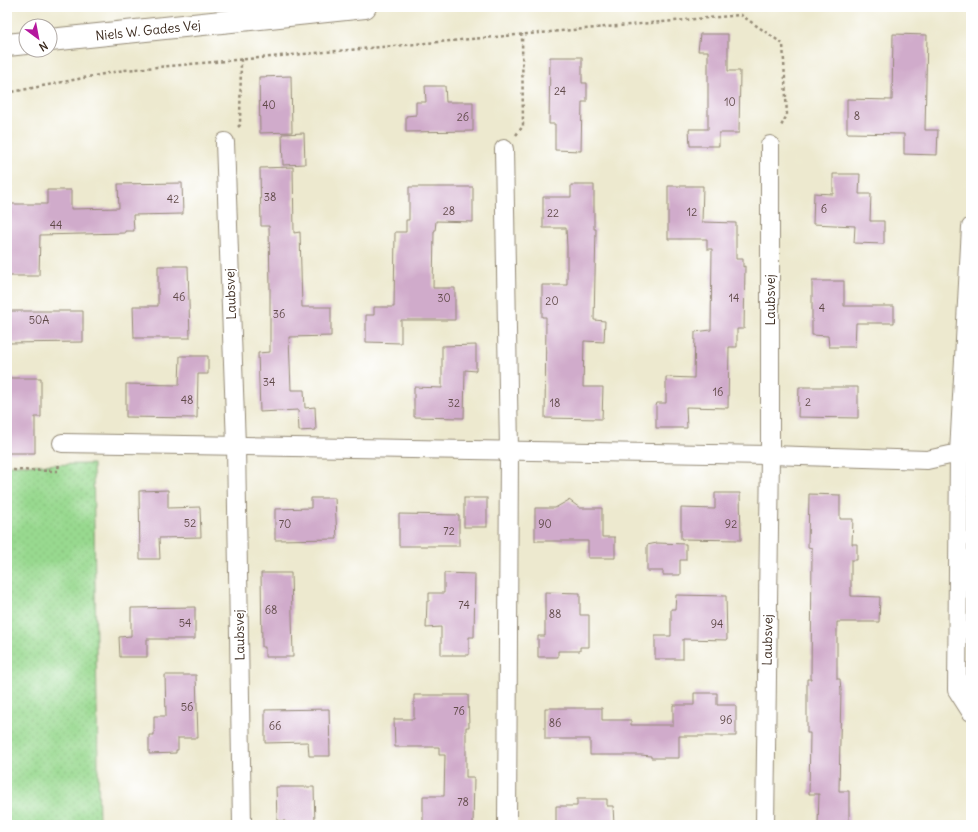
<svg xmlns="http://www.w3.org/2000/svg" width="978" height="832" font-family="Delius,sans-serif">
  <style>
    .park { fill: url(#park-dots); stroke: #6a8256 }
    .building { fill: #d0abcb }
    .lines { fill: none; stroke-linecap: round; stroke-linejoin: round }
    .street-casing { stroke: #948a76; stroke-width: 20 }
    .secondary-casing { stroke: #948a76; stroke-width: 24 }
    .path { stroke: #948a76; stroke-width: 2.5; stroke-dasharray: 3 3; stroke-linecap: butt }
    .street { stroke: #fff; stroke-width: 18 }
    .secondary { stroke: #fff; stroke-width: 22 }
    .labels { text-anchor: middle; stroke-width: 3.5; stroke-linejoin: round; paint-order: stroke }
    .number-label { font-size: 11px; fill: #604a49 }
    .street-label { font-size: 13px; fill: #3b2a1e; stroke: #fff }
  </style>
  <defs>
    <pattern id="park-dots" width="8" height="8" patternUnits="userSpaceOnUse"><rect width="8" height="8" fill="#98d98f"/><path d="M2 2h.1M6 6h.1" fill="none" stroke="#84ba7b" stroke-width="1.8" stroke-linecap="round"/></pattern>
  </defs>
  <rect width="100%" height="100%" fill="#fff"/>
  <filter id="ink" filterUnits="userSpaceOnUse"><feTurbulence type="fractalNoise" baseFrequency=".025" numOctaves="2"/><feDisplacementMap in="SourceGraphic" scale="8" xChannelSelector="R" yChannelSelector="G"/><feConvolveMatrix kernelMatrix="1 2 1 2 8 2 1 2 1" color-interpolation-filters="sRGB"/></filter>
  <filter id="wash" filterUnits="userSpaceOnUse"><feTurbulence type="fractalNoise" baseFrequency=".012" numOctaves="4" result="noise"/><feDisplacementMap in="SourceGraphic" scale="16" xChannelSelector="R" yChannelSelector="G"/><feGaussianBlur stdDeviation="0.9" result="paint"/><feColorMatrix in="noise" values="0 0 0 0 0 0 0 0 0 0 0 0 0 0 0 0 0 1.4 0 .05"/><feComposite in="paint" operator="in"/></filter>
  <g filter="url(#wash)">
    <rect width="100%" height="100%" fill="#ede9cf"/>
    <path class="park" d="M 93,464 L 99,825 L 7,825 L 7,465 Z"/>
    <g id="blocks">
      <g class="building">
        <path d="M 700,34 L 728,34 L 728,71 L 740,71 L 739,133 L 719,133 L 719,146 L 690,146 L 689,129 L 708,129 L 708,51 L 698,51 Z"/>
        <path d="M 893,34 L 927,35 L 925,130 L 938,130 L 937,155 L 904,154 L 904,134 L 847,133 L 847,99 L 892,100 Z"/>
        <path d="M 550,57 L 582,57 L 582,83 L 587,83 L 587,102 L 582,102 L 581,151 L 555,150 L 555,124 L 549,124 Z"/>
        <path d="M 291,76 L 292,132 L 260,133 L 259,77 Z"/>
        <path d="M 425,86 L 445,86 L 446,102 L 473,102 L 473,131 L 406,132 L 406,116 L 416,115 L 416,102 L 426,102 Z"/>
        <path d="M 304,133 L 305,164 L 283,165 L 282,134 Z"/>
        <path d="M 293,167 L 294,233 L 300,232 L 302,307 L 331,307 L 331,336 L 289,337 L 291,390 L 304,390 L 305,408 L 315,407 L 316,430 L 299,431 L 298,410 L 260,412 L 258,353 L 270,352 L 270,290 L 269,226 L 261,226 L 260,168 Z"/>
        <path d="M 833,174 L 860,174 L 859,194 L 871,194 L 870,221 L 884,221 L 884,244 L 854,243 L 855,226 L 813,224 L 814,193 L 833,194 Z"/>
        <path d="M 182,183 L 183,214 L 133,215 L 134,231 L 125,231 L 125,233 L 40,235 L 39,276 L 7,276 L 7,207 L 11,207 L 11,204 L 47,204 L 47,190 L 71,190 L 71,209 L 119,208 L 118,184 Z"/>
        <path d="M 571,185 L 594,185 L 594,229 L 596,229 L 594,320 L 605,321 L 604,342 L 584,341 L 583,387 L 603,387 L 602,419 L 545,418 L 546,317 L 542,317 L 542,285 L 567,285 L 567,247 L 566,228 L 543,228 L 543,197 L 571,197 Z"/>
        <path d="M 668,186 L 703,186 L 702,222 L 736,223 L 736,259 L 743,259 L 743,267 L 745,266 L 744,329 L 737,329 L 737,347 L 729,347 L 728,408 L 686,407 L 687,428 L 656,428 L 656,406 L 657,403 L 666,403 L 666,377 L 694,378 L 695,332 L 711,330 L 712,249 L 707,249 L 707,239 L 668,239 Z"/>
        <path d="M 409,187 L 473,187 L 473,222 L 436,221 L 435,231 L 434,231 L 433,288 L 455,288 L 455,320 L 401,320 L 401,343 L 366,342 L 366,315 L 374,315 L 374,307 L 394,307 L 395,232 L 406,232 L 406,220 L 409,220 Z"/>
        <path d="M 158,266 L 188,266 L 190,338 L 134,338 L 133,306 L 158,306 Z"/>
        <path d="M 812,281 L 844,281 L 844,306 L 894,306 L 894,323 L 856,323 L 855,347 L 829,347 L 828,336 L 812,335 Z"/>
        <path d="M 7,311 L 83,311 L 83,342 L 7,343 Z"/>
        <path d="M 476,345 L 476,371 L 465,370 L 464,418 L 414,417 L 414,387 L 442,388 L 442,346 Z"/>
        <path d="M 180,356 L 208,356 L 208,374 L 198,374 L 197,418 L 126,417 L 126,384 L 179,385 Z"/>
        <path d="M 7,378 L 41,378 L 41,417 L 35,417 L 35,453 L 7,453 Z"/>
        <path d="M 799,387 L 858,387 L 858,418 L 798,417 Z"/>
        <path d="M 168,490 L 168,508 L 200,507 L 201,537 L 159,538 L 160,559 L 140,559 L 139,491 Z"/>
        <path d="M 715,493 L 740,493 L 741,540 L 681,539 L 681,508 L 715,509 Z"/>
        <path d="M 809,494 L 840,495 L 840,519 L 853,519 L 852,544 L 857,544 L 857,560 L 851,560 L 851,596 L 880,597 L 879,622 L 837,622 L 837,679 L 840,679 L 841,690 L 839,791 L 849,791 L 849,825 L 818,825 L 819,794 L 809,794 L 810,733 L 807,733 L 807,679 L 811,679 L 812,548 L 808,547 Z"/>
        <path d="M 311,498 L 335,498 L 337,539 L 275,540 L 275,509 L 311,508 Z"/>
        <rect x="464" y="498" width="23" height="29"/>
        <path d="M 569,500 L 580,508 L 602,508 L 602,537 L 615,537 L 615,558 L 588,558 L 588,541 L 535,541 L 535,508 L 555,508 Z"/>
        <path d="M 399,514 L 459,515 L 459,546 L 399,546 Z"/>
        <path d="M 657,543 L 686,544 L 686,560 L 680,560 L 680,575 L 663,575 L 663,571 L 647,571 L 647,545 Z"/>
        <path d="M 261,573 L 291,573 L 293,657 L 265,657 L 265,647 L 262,647 Z"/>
        <path d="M 444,573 L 475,574 L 474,637 L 469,637 L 469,655 L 441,655 L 441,627 L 426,628 L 427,601 L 429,601 L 429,593 L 444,593 Z"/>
        <path d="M 545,592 L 580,593 L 580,615 L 589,615 L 589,647 L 580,647 L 580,651 L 558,651 L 558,657 L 538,657 L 538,636 L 545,636 Z"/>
        <path d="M 676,595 L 726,596 L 727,640 L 683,639 L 683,659 L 655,659 L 655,636 L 671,636 L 671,609 L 675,609 Z"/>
        <path d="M 195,607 L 195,639 L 147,639 L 147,657 L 120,657 L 119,637 L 131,636 L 131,608 Z"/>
        <path d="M 165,675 L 196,675 L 198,738 L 178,738 L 178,750 L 176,750 L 176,753 L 149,754 L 149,735 L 154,735 L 154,716 L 166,716 Z"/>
        <path d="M 694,693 L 717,693 L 717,705 L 736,705 L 736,736 L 679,736 L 679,758 L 651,758 L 651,756 L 641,755 L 590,755 L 590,739 L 545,739 L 545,708 L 602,708 L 602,720 L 631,720 L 631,725 L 673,725 L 673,705 L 694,705 Z"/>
        <path d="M 414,695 L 468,695 L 469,727 L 466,727 L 466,777 L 474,777 L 473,825 L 423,825 L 423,796 L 444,796 L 445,755 L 439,755 L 439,747 L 395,747 L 394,719 L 414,719 Z"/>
        <path d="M 329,709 L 330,756 L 309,756 L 308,742 L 265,743 L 265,710 Z"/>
        <path d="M 276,787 L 314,787 L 315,825 L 285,825 L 285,821 L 277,821 Z"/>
        <path d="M 577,799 L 607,799 L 607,806 L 613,806 L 614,825 L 556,825 L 556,806 L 577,806 Z"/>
      </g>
    </g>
  </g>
  <g filter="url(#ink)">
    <use href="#blocks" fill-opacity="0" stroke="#948a76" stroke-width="1"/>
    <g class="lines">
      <g class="street-casing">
        <g id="street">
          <path d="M 225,142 L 236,445 L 242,825"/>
          <path d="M 504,149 L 509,450 L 507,825"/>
          <path d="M 62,443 L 770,455 L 927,460 L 959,453 L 971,227"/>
          <path d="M 969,453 L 959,453 L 957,690 L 971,712"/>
          <path d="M 765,825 L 770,455 L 770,145"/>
        </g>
      </g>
      <g class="secondary-casing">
        <g id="secondary">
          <path d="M 50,40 L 365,7"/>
          <path d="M 7,45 L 26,43"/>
        </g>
      </g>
      <g class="path">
        <path d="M 9,66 L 12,92"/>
        <path d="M 7,94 L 12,92 L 124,70 L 741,15 L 783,44 L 787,115 L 780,128"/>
        <path d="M 238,127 L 240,125 L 241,58"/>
        <path d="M 516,135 L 523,126 L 522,34"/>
        <path d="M 7,470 L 58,471 L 59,462"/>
      </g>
      <use href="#street" class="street"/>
      <use href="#secondary" class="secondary"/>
    </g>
  </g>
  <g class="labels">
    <g class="number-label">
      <text x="560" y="95">24</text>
      <text x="730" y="106">10</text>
      <text x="269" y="109">40</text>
      <text x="857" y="120">8</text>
      <text x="463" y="121">26</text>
      <text x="270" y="201">38</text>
      <text x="173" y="203">42</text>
      <text x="824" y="213">6</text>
      <text x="449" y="215">28</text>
      <text x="692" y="216">12</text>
      <text x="553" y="217">22</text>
      <text x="56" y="229">44</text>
      <text x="179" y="301">46</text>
      <text x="444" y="302">30</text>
      <text x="734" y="302">14</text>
      <text x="552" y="305">20</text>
      <text x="822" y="312">4</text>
      <text x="279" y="318">36</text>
      <text x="39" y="324">50A</text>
      <text x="269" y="386">34</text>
      <text x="718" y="396">16</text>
      <text x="187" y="404">48</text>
      <text x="808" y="406">2</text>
      <text x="454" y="407">32</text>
      <text x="555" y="407">18</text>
      <text x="190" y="527">52</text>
      <text x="285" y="528">70</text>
      <text x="545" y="528">90</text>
      <text x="731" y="528">92</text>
      <text x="449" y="535">72</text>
      <text x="464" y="609">74</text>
      <text x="271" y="614">68</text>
      <text x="555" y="618">88</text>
      <text x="185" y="627">54</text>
      <text x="717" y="628">94</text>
      <text x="187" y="711">56</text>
      <text x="459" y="715">76</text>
      <text x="726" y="724">96</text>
      <text x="555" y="727">86</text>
      <text x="275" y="730">66</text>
      <text x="463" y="806">78</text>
    </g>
    <g class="street-label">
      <text transform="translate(148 30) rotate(-6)" y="5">Niels W. Gades Vej</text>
      <text transform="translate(230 294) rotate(-92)" y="5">Laubsvej</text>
      <text transform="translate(770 300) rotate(-90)" y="5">Laubsvej</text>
      <text transform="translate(239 635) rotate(-91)" y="5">Laubsvej</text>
      <text transform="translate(767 640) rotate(-89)" y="5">Laubsvej</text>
    </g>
  </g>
  <rect width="978" height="832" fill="none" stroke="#fff" stroke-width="24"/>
  <g transform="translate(38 38) rotate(148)"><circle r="19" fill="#ffffff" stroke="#b1aaa5"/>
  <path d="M0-3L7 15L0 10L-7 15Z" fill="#b5179e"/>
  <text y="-6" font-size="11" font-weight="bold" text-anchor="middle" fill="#3b2a1e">N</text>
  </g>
</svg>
